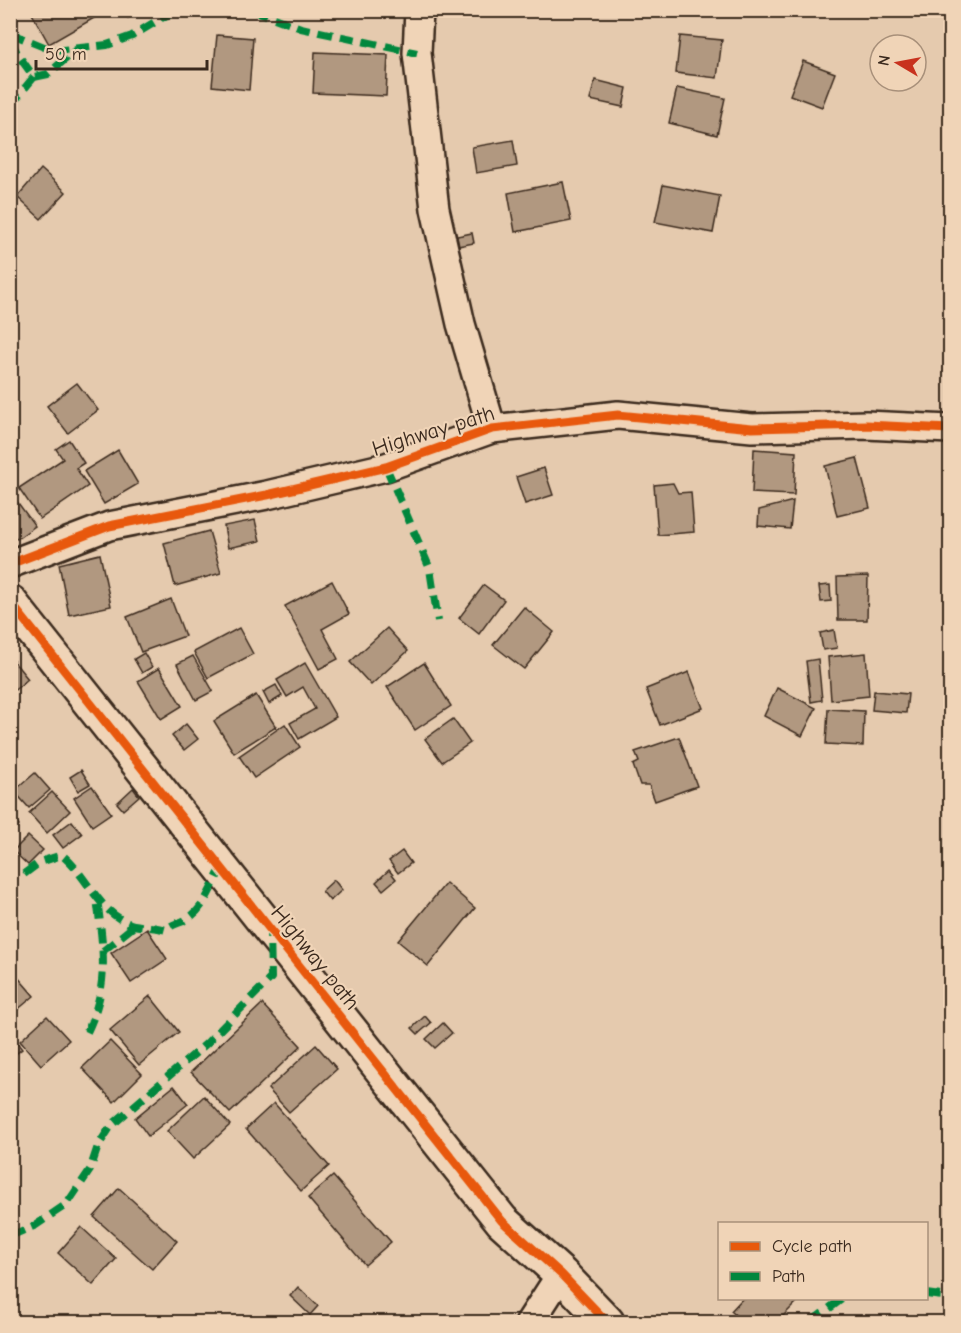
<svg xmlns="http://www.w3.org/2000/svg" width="961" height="1333" font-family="'Comic Neue',sans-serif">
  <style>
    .building { fill: #b19880; stroke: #3b2a1e; stroke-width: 1.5 }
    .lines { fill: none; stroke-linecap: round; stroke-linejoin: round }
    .minor-casing { stroke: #3b2a1e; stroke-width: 32 }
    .tertiary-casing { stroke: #3b2a1e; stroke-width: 38 }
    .minor { stroke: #f0d4b7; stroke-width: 27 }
    .tertiary { stroke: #f0d4b7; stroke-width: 33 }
    .quiet { stroke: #00873e; stroke-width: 8; stroke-dasharray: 15 8; stroke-linecap: butt }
    .cycleway-casing { stroke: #f0d4b7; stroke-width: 13 }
    .cycleway { stroke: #e8590c; stroke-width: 9 }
    .labels { text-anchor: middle; stroke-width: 4.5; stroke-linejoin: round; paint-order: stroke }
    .street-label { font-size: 22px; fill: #3b2a1e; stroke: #f0d4b7 }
  </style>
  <rect width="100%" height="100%" fill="#e5caae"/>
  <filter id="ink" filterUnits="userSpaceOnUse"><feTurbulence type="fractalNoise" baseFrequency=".0167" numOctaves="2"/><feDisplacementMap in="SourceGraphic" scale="12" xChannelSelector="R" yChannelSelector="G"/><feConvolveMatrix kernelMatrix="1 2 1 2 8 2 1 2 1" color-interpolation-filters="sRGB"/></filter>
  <g filter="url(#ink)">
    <g class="building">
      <path d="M 30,10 L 108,10 L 49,44 Z"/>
      <path d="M 125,10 L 143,10 L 128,18 Z"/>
      <path d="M 217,35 L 253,38 L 249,90 L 212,86 Z"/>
      <path d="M 680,36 L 722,40 L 717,78 L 676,73 Z"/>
      <path d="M 315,52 L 388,55 L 386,96 L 313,93 Z"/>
      <path d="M 803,61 L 835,73 L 822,107 L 790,95 Z"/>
      <path d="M 595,80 L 627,88 L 623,107 L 590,100 Z"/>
      <path d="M 677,88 L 725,98 L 717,135 L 669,123 Z"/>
      <path d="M 513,140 L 517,166 L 476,173 L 472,147 Z"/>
      <path d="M 41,169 L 66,192 L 41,219 L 17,197 Z"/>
      <path d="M 563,182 L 571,221 L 515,232 L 508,193 Z"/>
      <path d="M 663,185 L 720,196 L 713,233 L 655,222 Z"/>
      <path d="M 472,233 L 474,243 L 458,246 L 457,236 Z"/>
      <path d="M 77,383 L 98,410 L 68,433 L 47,406 Z"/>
      <path d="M 69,440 L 84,463 L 76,468 L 88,486 L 40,519 L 19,488 L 63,459 L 56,449 Z"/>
      <path d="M 754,449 L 796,452 L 794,495 L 752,493 Z"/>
      <path d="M 118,450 L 138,484 L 104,504 L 84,471 Z"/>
      <path d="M 857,458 L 870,508 L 837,516 L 825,466 Z"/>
      <path d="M 544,468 L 553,495 L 525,504 L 516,477 Z"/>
      <path d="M 673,483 L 678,493 L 691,492 L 694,532 L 658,535 L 654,485 Z"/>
      <path d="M 10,492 L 35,526 L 17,539 L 10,531 Z"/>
      <path d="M 793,501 L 790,529 L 758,526 L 759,510 Z"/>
      <path d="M 255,520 L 260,541 L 228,548 L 224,526 Z"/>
      <path d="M 209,531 L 221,573 L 175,586 L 164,543 Z"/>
      <path d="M 100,554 L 111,606 L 69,615 L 59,564 Z"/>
      <path d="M 868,576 L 867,620 L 838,620 L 837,577 Z"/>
      <path d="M 332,581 L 349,614 L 322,629 L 338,659 L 319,669 L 285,606 Z"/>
      <path d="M 484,585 L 504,600 L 479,634 L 459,618 Z"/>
      <path d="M 830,585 L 831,601 L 821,602 L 819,586 Z"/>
      <path d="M 171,599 L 185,636 L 141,652 L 127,617 Z"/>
      <path d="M 524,607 L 554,632 L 524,669 L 493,645 Z"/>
      <path d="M 239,628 L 253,654 L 208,678 L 194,652 Z"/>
      <path d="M 387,628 L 408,651 L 371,685 L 350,662 Z"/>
      <path d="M 834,630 L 837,648 L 823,650 L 820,633 Z"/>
      <path d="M 144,653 L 152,667 L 142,673 L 134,659 Z"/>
      <path d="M 866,653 L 869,696 L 831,700 L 828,657 Z"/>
      <path d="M 193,656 L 213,691 L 196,700 L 177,664 Z"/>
      <path d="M 10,657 L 28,679 L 10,694 Z"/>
      <path d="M 818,659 L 822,700 L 811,702 L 806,661 Z"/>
      <path d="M 305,663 L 336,717 L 299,739 L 290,723 L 315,709 L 303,687 L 287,697 L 277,680 Z"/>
      <path d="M 424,663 L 451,706 L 415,730 L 387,687 Z"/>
      <path d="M 159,668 L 182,706 L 161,719 L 138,681 Z"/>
      <path d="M 689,672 L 703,708 L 660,725 L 646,689 Z"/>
      <path d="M 950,676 L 950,698 L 948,699 L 946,677 Z"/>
      <path d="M 276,685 L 282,696 L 269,704 L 263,692 Z"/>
      <path d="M 777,688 L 816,708 L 802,736 L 764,716 Z"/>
      <path d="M 874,691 L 908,694 L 906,713 L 872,710 Z"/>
      <path d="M 256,695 L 276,727 L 234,753 L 214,721 Z"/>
      <path d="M 828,709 L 864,711 L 863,746 L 826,744 Z"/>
      <path d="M 453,719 L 470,743 L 442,762 L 425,739 Z"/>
      <path d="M 186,724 L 198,739 L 184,750 L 172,736 Z"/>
      <path d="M 285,724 L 300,747 L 254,778 L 239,756 Z"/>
      <path d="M 679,737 L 697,786 L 655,801 L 649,785 L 640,785 L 633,765 L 639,762 L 635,752 Z"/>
      <path d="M 81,770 L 90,784 L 78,791 L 70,777 Z"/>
      <path d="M 35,773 L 50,790 L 29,808 L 14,791 Z"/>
      <path d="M 92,786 L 111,813 L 92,826 L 74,798 Z"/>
      <path d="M 133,788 L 139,796 L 123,810 L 117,803 Z"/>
      <path d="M 52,792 L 70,811 L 47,833 L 29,813 Z"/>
      <path d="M 10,812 L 19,826 L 10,832 Z"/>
      <path d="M 72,821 L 82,834 L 63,848 L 53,835 Z"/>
      <path d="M 28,836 L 43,850 L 28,865 L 13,851 Z"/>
      <path d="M 402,851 L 411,863 L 398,873 L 389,861 Z"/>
      <path d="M 389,870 L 396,879 L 383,890 L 376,882 Z"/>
      <path d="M 334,880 L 342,890 L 330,901 L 322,891 Z"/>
      <path d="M 446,883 L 475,908 L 428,966 L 398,941 Z"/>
      <path d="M 147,929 L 167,959 L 131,983 L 111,953 Z"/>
      <path d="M 10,968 L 34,996 L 10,1016 Z"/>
      <path d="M 150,996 L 179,1032 L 139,1065 L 110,1030 Z"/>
      <path d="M 262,1004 L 301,1046 L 230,1113 L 191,1072 Z"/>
      <path d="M 47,1016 L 69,1040 L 41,1065 L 20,1041 Z"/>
      <path d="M 425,1016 L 431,1023 L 418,1034 L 412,1028 Z"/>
      <path d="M 443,1023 L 452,1033 L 435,1048 L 426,1039 Z"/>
      <path d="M 15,1040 L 22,1049 L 13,1056 L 10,1044 Z"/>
      <path d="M 110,1041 L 142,1074 L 114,1102 L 82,1068 Z"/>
      <path d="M 316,1045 L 337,1069 L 289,1112 L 268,1089 Z"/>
      <path d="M 174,1086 L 188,1104 L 148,1136 L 135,1118 Z"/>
      <path d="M 204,1096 L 230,1125 L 193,1159 L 167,1131 Z"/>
      <path d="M 274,1103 L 329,1166 L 301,1191 L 246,1129 Z"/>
      <path d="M 333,1176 L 391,1242 L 365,1265 L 308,1198 Z"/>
      <path d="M 119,1188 L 177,1241 L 152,1269 L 94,1217 Z"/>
      <path d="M 81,1227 L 116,1259 L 93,1285 L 58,1253 Z"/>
      <path d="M 298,1287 L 318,1306 L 310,1315 L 290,1296 Z"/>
      <path d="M 743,1298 L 793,1298 L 797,1302 L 777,1322 L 743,1322 L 731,1311 Z"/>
    </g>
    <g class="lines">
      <g class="minor-casing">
        <g id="minor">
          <path d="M 419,10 L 417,53 L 435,209 L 461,324 L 492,429"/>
          <path d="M 10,564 L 109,526 L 267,495 L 386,467 L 492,429 L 618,415 L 752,428 L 866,425 L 950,429"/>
          <path d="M 530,1322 L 561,1274"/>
        </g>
      </g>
      <g class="tertiary-casing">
        <path id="tertiary" d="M 10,602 L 502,1221 L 561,1274 L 607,1322"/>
      </g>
      <use href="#minor" class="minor"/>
      <use href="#tertiary" class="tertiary"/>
      <g class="quiet">
        <path d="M 253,10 L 301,28 L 417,53"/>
        <path d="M 10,33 L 54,51 L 107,45 L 132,36 L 175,10"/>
        <path d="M 10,39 L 18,55 L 34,77 L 48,74 L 77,49"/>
        <path d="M 10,106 L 34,77"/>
        <path d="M 386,467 L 430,569 L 438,621"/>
        <path d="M 24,874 L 40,862 L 62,855 C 88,876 99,915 134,925 C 144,927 156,927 166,930 C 173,923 179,924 187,919 C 204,910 212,885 221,869"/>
        <path d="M 103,951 L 135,925"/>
        <path d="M 87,1032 C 110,984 103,949 97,898"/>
        <path d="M 10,1236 L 36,1225 L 67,1204 L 90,1170 L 98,1146 L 111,1126 L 207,1043 L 271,978 L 270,930"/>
        <path d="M 926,1294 L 950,1297"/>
        <path d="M 811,1322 L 843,1298"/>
      </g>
      <g class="cycleway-casing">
        <g id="cycleway">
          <path d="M 10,564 L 109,526 L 267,495 L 386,467 L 492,429 L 618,415 L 752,428 L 866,425 L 950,429"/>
          <path d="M 10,602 L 502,1221 L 561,1274 L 607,1322"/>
        </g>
      </g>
      <use href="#cycleway" class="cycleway"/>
    </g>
  </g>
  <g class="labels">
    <g class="street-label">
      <text transform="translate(433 430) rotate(-17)" y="8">Highway path</text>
      <text transform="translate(316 957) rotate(51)" y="8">Highway path</text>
    </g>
  </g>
  <rect width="961" height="1333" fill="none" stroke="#f0d4b7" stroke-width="36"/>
  <rect x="18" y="18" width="925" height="1297" fill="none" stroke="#3b2a1e" stroke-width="2" filter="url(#ink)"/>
  <rect x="718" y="1222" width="210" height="78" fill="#f0d4b7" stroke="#a8907a" stroke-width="1.5"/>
  <rect x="730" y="1242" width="30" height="9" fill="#e8590c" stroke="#a8907a" stroke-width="1.5"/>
  <text x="772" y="1252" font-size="18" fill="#3b2a1e">Cycle path</text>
  <rect x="730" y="1272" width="30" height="9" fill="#00873e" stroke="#a8907a" stroke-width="1.5"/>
  <text x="772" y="1282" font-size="18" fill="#3b2a1e">Path</text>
  <g transform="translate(898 63) rotate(280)"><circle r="28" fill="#f0d4b7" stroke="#a8907a" stroke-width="1.5"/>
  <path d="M0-4.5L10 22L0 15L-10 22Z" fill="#c8321e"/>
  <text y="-9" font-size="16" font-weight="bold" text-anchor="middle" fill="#3b2a1e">N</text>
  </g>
  <path d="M36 60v9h171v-9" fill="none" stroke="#3b2a1e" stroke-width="3"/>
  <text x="45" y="60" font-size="18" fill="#3b2a1e" stroke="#f0d4b7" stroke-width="4.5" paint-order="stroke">50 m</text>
</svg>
